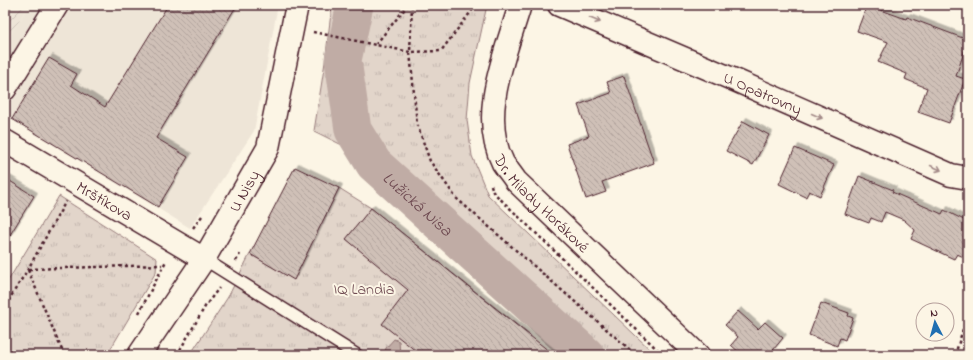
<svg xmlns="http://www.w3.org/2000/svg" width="973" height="360" font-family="'Indie Flower',sans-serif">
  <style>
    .built { fill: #eee5d7 }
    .industrial { fill: url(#industrial-furrows) }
    .park { fill: url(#park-tufts); stroke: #967a7a }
    .water { fill: url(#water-ripples); stroke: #917474 }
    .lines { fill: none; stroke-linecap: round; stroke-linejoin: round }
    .river { stroke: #c0aca5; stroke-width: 37 }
    .building { fill: url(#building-back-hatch); stroke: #4a1f2b; filter: url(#shadow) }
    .service-casing { stroke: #4a1f2b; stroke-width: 14 }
    .minor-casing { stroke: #4a1f2b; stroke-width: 25 }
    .tertiary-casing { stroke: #4a1f2b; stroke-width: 25 }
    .path { stroke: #4a1f2b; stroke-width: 2.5; stroke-dasharray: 3 3; stroke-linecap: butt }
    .service { stroke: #fcf5e5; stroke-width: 11 }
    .minor { stroke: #fcf5e5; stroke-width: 22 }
    .tertiary { stroke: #fcf5e5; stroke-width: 22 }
    .oneway { stroke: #a38a88 }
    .labels { text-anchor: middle; stroke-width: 4; stroke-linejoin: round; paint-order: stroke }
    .street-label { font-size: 16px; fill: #4a1f2b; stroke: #fcf5e5 }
    .park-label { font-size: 16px; fill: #704c53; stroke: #fcf5e5 }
    .water-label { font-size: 17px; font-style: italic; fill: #6d4950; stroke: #fcf5e5 }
  </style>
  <defs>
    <pattern id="industrial-furrows" width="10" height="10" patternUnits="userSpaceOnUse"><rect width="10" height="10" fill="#eee5d7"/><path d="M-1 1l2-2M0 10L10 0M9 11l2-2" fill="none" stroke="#cec4b9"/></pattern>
    <pattern id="park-tufts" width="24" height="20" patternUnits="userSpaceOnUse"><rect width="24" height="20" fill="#e2d5ca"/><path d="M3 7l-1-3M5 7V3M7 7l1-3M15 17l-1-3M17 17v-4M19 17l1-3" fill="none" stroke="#c3b6ae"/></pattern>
    <pattern id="water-ripples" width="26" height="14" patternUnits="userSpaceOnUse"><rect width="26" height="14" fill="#c0aca5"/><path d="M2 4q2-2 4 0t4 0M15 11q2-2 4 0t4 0" fill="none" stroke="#9e8b87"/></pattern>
    <pattern id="building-back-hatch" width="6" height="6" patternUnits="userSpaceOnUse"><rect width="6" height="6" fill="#cfc0b7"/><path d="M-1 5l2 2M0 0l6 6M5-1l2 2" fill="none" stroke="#b3a59e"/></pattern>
    <filter id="shadow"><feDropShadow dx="3.5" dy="-3.5" stdDeviation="0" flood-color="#0004"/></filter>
  </defs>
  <rect width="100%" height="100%" fill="#fcf5e5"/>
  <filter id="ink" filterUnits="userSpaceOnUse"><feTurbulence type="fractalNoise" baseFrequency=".025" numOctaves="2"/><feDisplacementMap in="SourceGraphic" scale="8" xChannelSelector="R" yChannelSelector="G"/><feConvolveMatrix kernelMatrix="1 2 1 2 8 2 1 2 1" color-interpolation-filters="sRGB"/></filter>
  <g filter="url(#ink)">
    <path class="built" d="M 29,5 L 278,5 L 254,131 L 190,228 L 5,115 L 5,44 Z"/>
    <path class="industrial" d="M 5,5 L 29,5 L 5,44 Z"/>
    <g class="park">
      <path d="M 332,5 L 487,5 L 470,83 L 467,120 L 472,156 L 488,195 L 656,355 L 595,355 L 449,220 L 380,164 L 314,131 L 325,62 Z"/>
      <path d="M 339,188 L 371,208 L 531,336 L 516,355 L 190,355 L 228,297 L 250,254 L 294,279 Z"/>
      <path d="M 59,196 L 157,259 L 156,272 L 107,355 L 10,355 L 5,352 L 5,286 Z"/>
    </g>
    <path class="water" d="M 394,339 L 399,341 L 400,355 L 384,355 L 386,348 Z"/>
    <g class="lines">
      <path class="river" id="s1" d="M 355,5 L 343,60 L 353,130 L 374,164 L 586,355"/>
    </g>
    <g class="building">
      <path d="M 168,5 L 237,5 L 156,138 L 188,157 L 158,207 L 12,119 L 49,58 L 77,74 L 71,85 L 105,107 Z"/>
      <path d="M 867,5 L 906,19 L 907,17 L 968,40 L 956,76 L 965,79 L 949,123 L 918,112 L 927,88 L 907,80 L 905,79 L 907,74 L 878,62 L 888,42 L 857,31 Z"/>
      <path d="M 624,76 L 654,163 L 602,182 L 606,192 L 586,199 L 567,144 L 589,136 L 578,105 L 611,93 L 607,82 Z"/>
      <path d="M 743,121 L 769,135 L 753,165 L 726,151 Z"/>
      <path d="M 795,148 L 834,165 L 820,196 L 809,191 L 806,197 L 779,184 Z"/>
      <path d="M 295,167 L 339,188 L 294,280 L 250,254 Z"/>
      <path d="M 859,176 L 893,190 L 892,192 L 942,214 L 944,210 L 968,222 L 968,259 L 957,254 L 954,259 L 911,239 L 915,230 L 904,220 L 885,212 L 881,222 L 871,218 L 869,223 L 845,214 Z"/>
      <path d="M 5,178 L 34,196 L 5,243 Z"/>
      <path d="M 371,208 L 520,328 L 554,355 L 421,355 L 382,324 L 408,290 L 346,239 Z"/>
      <path d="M 821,303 L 849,313 L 848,316 L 853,318 L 845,340 L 840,338 L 837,346 L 809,335 Z"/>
      <path d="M 738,311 L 758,329 L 765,322 L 783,338 L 769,355 L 742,355 L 731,345 L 738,337 L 725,325 Z"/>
    </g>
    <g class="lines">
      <g class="service-casing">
        <path id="service" d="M 204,259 L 357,355"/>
      </g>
      <g class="minor-casing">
        <g id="minor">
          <path id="s2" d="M 559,5 L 737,81 L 951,175 L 968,178"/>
          <path d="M 5,89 L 57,5"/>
          <path id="s3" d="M 5,141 L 204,259"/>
          <path id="s4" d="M 139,355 L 204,259 L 268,148 L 297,5"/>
        </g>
      </g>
      <g class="tertiary-casing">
        <g id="tertiary">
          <path id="s5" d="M 520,5 C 506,53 478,114 503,163 C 507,169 512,175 516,181 L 698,355"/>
        </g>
      </g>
      <g class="path">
        <path d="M 412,5 L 410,52 L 417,124 L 430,161 L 456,198 L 636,355"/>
        <path d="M 313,32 L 410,52 L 441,51 L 476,5"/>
        <path d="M 376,44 L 408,5"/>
        <path d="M 491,185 L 493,192 L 663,355"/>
        <path d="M 193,228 L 202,216"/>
        <path d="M 236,261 L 240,254"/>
        <path d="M 29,269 L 162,265"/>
        <path d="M 28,270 L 64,355"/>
        <path d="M 5,306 L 28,269 L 66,201"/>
        <path d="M 139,313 L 166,261"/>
        <path d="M 177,355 L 206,305 L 219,288"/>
        <path d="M 955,355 L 968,313"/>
      </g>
      <use href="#service" class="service"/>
      <use href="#minor" class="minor"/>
      <use href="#tertiary" class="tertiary"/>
    </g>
    <defs><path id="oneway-shaft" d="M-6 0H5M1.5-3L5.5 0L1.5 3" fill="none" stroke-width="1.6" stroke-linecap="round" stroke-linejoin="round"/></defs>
    <g class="oneway">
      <use href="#oneway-shaft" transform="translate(595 20) rotate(23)"/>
      <use href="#oneway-shaft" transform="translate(817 116) rotate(24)"/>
      <use href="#oneway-shaft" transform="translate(936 168) rotate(24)"/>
    </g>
  </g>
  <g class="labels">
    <g class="street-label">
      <text dy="6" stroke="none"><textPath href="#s2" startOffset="222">U Opatrovny</textPath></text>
      <text dy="6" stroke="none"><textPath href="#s4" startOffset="195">U Nisy</textPath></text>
      <text dy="6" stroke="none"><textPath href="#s5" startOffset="219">Dr. Milady Horákové</textPath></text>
      <text dy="6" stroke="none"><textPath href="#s3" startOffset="116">Mrštíkova</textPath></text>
    </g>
    <g class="park-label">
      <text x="364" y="294">IQ Landia</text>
    </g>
    <g class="water-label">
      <text dy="6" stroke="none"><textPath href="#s1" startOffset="226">Lužická Nisa</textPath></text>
    </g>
  </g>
  <rect width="973" height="360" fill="none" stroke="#fcf5e5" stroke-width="20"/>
  <rect x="10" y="10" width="953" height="340" fill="none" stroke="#4a1f2b" stroke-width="1.5" filter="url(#ink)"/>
  <g transform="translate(935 322) rotate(354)"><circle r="19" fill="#fcf5e5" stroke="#b59f9b"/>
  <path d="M0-3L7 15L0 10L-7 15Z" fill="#1f6fb2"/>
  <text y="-6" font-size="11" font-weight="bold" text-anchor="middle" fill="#4a1f2b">N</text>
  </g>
</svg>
